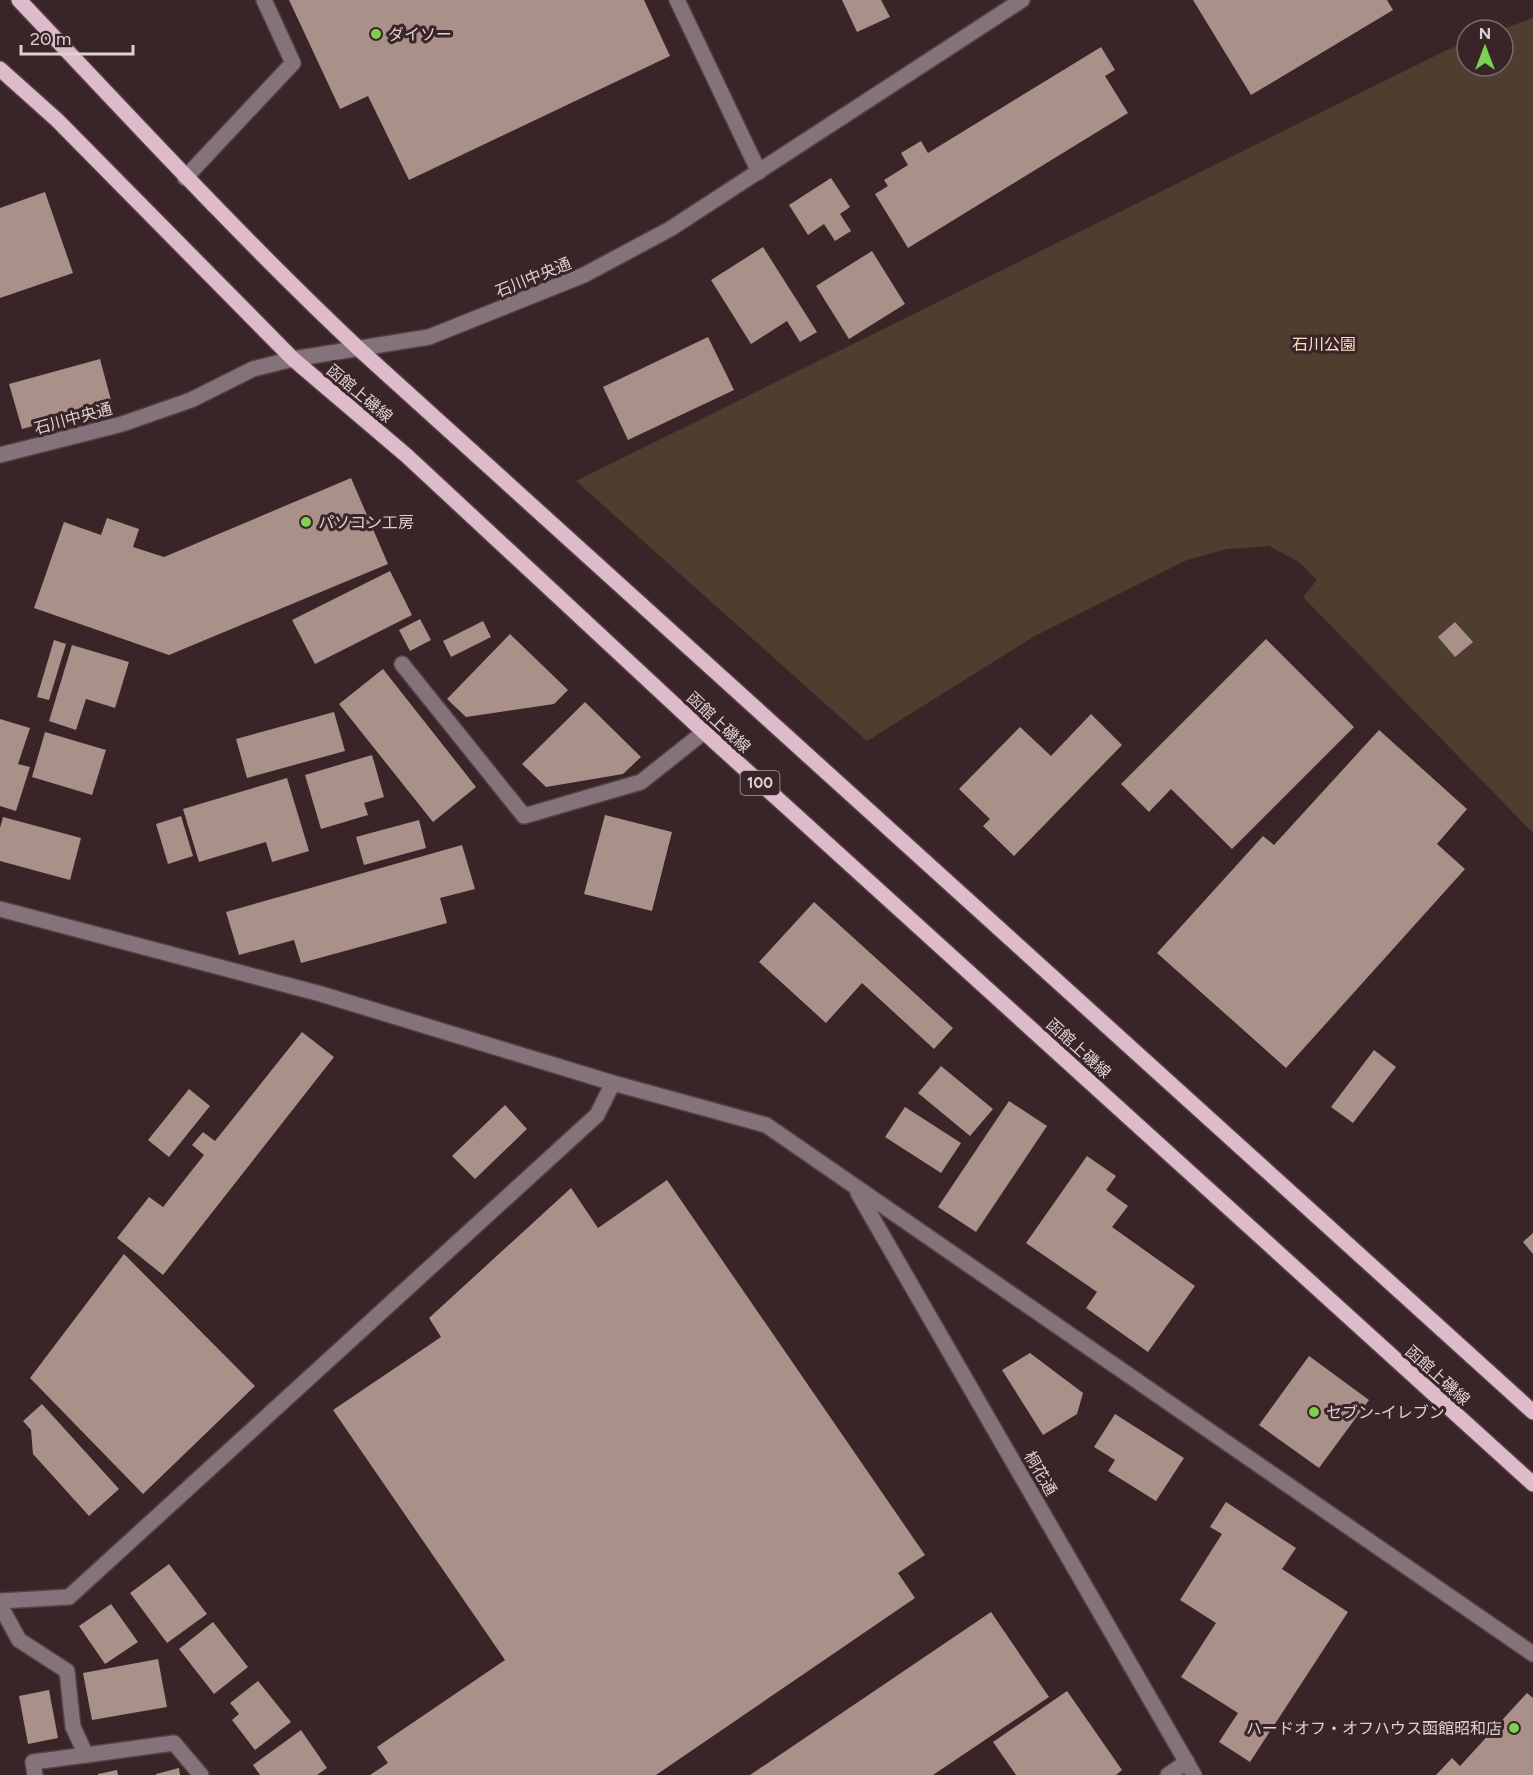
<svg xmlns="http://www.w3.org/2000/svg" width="1533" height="1775" font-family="Figtree,'Noto Sans JP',sans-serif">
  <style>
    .green { fill: #4e3e2f }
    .building { fill: #a9918a }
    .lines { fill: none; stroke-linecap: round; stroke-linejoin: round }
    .minor-casing { stroke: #544142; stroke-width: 18 }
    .major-casing { stroke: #544142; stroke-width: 18 }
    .minor { stroke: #84737b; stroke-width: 15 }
    .major { stroke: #debbca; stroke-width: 15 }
    .poi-dot { fill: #7cd155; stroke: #392527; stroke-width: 2 }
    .labels { text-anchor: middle; stroke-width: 6; stroke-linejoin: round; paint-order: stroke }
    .shield { fill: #392527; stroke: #ad9d9f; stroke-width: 1.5 }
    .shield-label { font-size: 15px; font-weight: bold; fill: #dfd1d2 }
    .poi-label { font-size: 16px; fill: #dfd1d2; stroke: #392527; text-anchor: start }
    .street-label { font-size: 16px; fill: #dfd1d2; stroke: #392527 }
    .park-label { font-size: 16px; fill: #fadcc1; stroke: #392527 }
  </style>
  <rect width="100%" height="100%" fill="#392527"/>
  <path class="green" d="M 1533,18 L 1533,833 L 1303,597 L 1317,580 L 1299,562 L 1269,546 L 1227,549 L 1187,560 L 1033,637 L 867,741 L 576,481 L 1447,50 L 1467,42 L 1467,66 L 1503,66 L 1503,30 L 1500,30 Z"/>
  <g class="building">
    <path d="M 289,0 L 644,0 L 670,56 L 409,180 L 368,96 L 340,109 Z"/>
    <path d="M 842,0 L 881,0 L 890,17 L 857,32 Z"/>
    <path d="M 1193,0 L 1387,0 L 1393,10 L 1251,95 Z"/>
    <path d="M 1101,47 L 1115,70 L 1105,76 L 1128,113 L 908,248 L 875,194 L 888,186 L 884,180 L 908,165 L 901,153 L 921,141 L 928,153 Z"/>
    <path d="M 831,178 L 850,207 L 840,214 L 851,231 L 835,241 L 824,224 L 808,235 L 789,205 Z"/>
    <path d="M 45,192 L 73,273 L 0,298 L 0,208 Z"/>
    <path d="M 763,247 L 817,332 L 800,342 L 787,321 L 751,344 L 711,280 Z"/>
    <path d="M 872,251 L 905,304 L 849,339 L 816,286 Z"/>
    <path d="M 708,337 L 734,390 L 628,440 L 603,387 Z"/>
    <path d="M 100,359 L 112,404 L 22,429 L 9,384 Z"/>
    <path d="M 351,478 L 388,564 L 169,655 L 34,608 L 64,522 L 101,535 L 107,518 L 139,529 L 133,547 L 164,557 Z"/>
    <path d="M 390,571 L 412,615 L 315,664 L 292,620 Z"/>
    <path d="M 420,619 L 431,640 L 410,651 L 399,630 Z"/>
    <path d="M 483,621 L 491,637 L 451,657 L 443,641 Z"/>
    <path d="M 1455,622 L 1473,642 L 1455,657 L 1438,637 Z"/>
    <path d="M 510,634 L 568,690 L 554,704 L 466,717 L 447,699 Z"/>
    <path d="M 1266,639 L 1354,727 L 1232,849 L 1171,789 L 1149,812 L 1121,784 Z"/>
    <path d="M 54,640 L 66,644 L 49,700 L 37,697 Z"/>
    <path d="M 72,645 L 129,662 L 115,708 L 86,699 L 76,730 L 49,721 Z"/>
    <path d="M 383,669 L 476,787 L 433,822 L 339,704 Z"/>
    <path d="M 585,702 L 641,757 L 623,774 L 546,787 L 522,764 Z"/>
    <path d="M 334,712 L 345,751 L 247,778 L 236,739 Z"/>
    <path d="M 1091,714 L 1122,745 L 1014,856 L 983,826 L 990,819 L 959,789 L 1020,727 L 1051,756 Z"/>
    <path d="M 0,719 L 30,728 L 18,764 L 30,767 L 16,811 L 0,806 Z"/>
    <path d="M 1379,730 L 1467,809 L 1437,844 L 1465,869 L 1286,1068 L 1157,953 L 1263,836 L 1274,845 Z"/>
    <path d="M 45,732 L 106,750 L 92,795 L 32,777 Z"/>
    <path d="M 372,755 L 384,797 L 364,803 L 368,815 L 321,829 L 305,775 Z"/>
    <path d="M 287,778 L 309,851 L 272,862 L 266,842 L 199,862 L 183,809 Z"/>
    <path d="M 605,815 L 672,832 L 652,911 L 584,894 Z"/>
    <path d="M 181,816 L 193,856 L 168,864 L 156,824 Z"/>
    <path d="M 3,817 L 81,838 L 70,880 L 0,861 L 0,828 Z"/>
    <path d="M 419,820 L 426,848 L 364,865 L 356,837 Z"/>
    <path d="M 462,845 L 475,889 L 440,898 L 447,923 L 301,963 L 294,940 L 239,955 L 226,912 Z"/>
    <path d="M 814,902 L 953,1028 L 934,1049 L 862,983 L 826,1023 L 759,962 Z"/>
    <path d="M 302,1032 L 334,1057 L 163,1275 L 117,1238 L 149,1197 L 163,1207 L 204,1155 L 192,1145 L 203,1132 L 215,1141 Z"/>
    <path d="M 1374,1050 L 1396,1067 L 1353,1123 L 1331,1107 Z"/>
    <path d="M 941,1066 L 993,1109 L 970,1136 L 918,1093 Z"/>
    <path d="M 189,1089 L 210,1106 L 169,1157 L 148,1140 Z"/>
    <path d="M 1009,1101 L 1047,1126 L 976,1232 L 938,1207 Z"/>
    <path d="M 505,1105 L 527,1129 L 475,1179 L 452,1156 Z"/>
    <path d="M 905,1107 L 961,1143 L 941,1173 L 885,1137 Z"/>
    <path d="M 1087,1156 L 1116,1176 L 1106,1190 L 1128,1206 L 1112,1227 L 1195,1286 L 1148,1352 L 1086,1308 L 1097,1292 L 1026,1243 Z"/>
    <path d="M 667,1180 L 925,1555 L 898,1573 L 915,1598 L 656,1775 L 370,1775 L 388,1763 L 377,1747 L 505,1660 L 333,1410 L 441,1337 L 429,1318 L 571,1188 L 598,1228 Z"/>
    <path d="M 1533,1233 L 1533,1254 L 1523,1242 Z"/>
    <path d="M 124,1254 L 255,1386 L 143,1494 L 30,1378 Z"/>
    <path d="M 1030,1353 L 1083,1393 L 1077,1414 L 1043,1435 L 1002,1370 Z"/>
    <path d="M 1309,1356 L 1369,1400 L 1319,1468 L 1259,1425 Z"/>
    <path d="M 42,1404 L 119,1489 L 89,1516 L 33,1454 L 31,1430 L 23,1421 Z"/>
    <path d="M 1115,1414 L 1184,1458 L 1156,1501 L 1108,1471 L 1115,1460 L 1094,1447 Z"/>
    <path d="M 1226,1502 L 1296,1548 L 1282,1569 L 1348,1612 L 1250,1762 L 1219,1742 L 1238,1713 L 1181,1677 L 1216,1623 L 1180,1600 L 1222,1534 L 1210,1527 Z"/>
    <path d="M 169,1564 L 207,1614 L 167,1643 L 130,1593 Z"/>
    <path d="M 111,1604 L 138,1642 L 105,1664 L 79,1626 Z"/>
    <path d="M 991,1612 L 1049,1697 L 933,1775 L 750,1775 Z"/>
    <path d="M 213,1622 L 248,1667 L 214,1694 L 179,1649 Z"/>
    <path d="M 158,1659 L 167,1707 L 92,1720 L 83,1673 Z"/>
    <path d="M 258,1681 L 291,1722 L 255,1750 L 232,1720 L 239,1714 L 230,1703 Z"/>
    <path d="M 49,1690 L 58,1738 L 28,1744 L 19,1696 Z"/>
    <path d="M 1067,1691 L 1122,1770 L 1116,1775 L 1016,1775 L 993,1742 Z"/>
    <path d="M 1527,1693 L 1533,1698 L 1533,1775 L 1436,1775 L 1452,1758 L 1460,1766 Z"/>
    <path d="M 301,1730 L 327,1768 L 317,1775 L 260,1775 L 253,1765 Z"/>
    <path d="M 179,1768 L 180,1775 L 156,1775 L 156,1774 Z"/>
    <path d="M 117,1770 L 118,1775 L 98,1775 L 98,1774 Z"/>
  </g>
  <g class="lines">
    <g class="minor-casing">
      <g id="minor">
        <path d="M 677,0 L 759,172"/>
        <path d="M 185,178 L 293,63 L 264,0"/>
        <path d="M 0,455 L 122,424 L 191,400 L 253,369 L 293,359 L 429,337 L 584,275 L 670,229 L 1022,0"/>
        <path d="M 402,664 L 524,816 L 641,782 L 704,732"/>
        <path d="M 0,909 L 321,994 L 613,1083 L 766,1125 L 1533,1654"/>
        <path d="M 858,1193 L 1194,1775"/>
        <path d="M 0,1601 L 69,1597 L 597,1115 L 613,1083"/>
        <path d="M 0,1605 L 19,1640 L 67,1671 L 73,1727 L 86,1755 L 174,1743 L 201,1775"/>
        <path d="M 35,1775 L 33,1762 L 86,1755"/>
        <path d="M 1168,1775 L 1187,1762"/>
      </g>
    </g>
    <g class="major-casing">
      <g id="major">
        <path d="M 19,0 C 131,118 240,237 359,349 L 1533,1412"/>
        <path d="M 0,69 L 57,120 L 293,359 L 407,456 L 704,732 L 1533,1484"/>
      </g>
    </g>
    <use href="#minor" class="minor"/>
    <use href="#major" class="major"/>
  </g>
  <g class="poi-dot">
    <circle cx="376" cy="34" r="6"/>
    <circle cx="306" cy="522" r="6"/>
    <circle cx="1314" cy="1412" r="6"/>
    <circle cx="1514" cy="1728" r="6"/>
  </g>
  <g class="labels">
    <rect class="shield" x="740.5" y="771" width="39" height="24" rx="4.5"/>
    <g class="shield-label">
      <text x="760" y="788">100</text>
    </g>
    <g class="poi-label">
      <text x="388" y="40">ダイソー</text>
      <text x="318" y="528">パソコン工房</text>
      <text x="1326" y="1418">セブン-イレブン</text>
      <text x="1502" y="1734" text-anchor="end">ハードオフ・オフハウス函館昭和店</text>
    </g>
    <g class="street-label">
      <text transform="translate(533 277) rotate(-22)" y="6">石川中央通</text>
      <text transform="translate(360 393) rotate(40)" y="6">函館上磯線</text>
      <text transform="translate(73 418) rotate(-15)" y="6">石川中央通</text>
      <text transform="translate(719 722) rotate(43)" y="6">函館上磯線</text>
      <text transform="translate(1079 1048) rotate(42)" y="6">函館上磯線</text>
      <text transform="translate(1438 1375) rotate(42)" y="6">函館上磯線</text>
      <text transform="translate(1041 1473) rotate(60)" y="6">桐花通</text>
    </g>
    <g class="park-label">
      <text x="1324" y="350">石川公園</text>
    </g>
  </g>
  <g transform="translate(1485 48)"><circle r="28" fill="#392527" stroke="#7b6a6b" stroke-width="1.5"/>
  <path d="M0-4.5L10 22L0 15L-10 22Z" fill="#7cd155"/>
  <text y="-9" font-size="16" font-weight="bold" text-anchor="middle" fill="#dfd1d2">N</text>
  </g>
  <path d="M21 45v9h112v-9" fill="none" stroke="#dfd1d2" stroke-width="3"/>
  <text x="30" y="45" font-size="18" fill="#dfd1d2" stroke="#392527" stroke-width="4.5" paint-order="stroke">20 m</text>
</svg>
